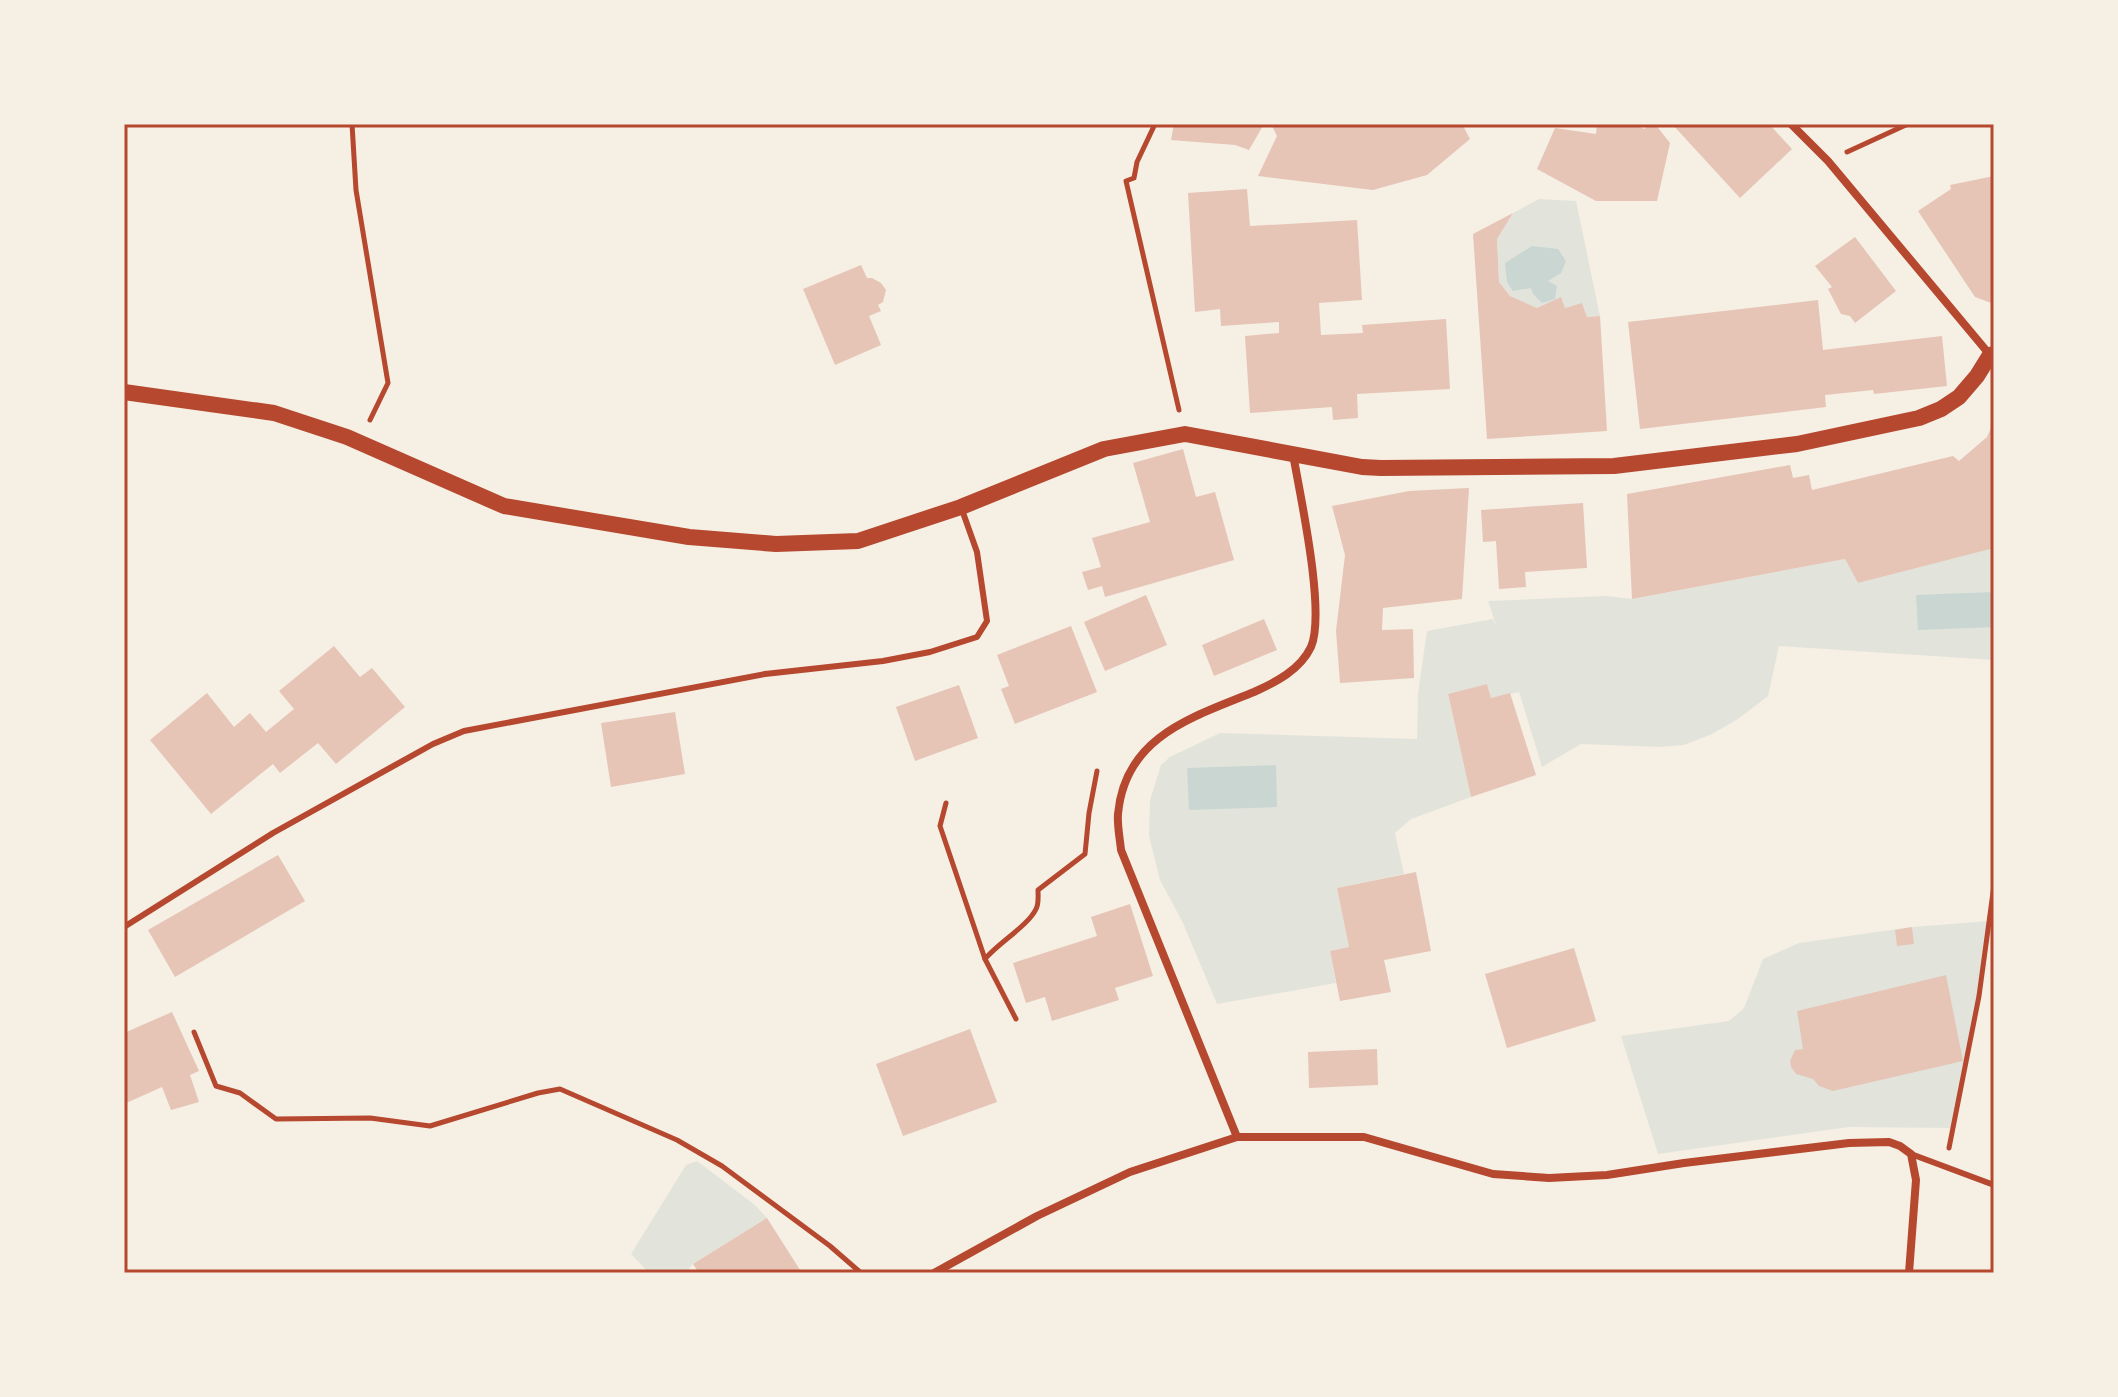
<svg xmlns="http://www.w3.org/2000/svg" width="2118" height="1397" font-family="'Open Sans',sans-serif">
  <style>
    .green { fill: #e2e4dc }
    .water { fill: #c9d6d2 }
    .building { fill: #e6c5b7 }
    .lines { fill: none; stroke-linecap: round; stroke-linejoin: round }
    .path { stroke: #b5482f; stroke-width: 5 }
    .service { stroke: #b5482f; stroke-width: 6 }
    .minor { stroke: #b5482f; stroke-width: 8 }
    .secondary { stroke: #b5482f; stroke-width: 16 }
    .neatline { fill: none; stroke: #b5482f; stroke-width: 3 }
  </style>
  <rect width="100%" height="100%" fill="#f6efe4"/>
  <g class="green">
    <path d="M 1539,199 L 1576,201 L 1600,316 L 1587,317 L 1582,303 L 1565,308 L 1561,298 L 1537,308 L 1510,296 L 1499,282 L 1497,239 L 1513,213 Z"/>
    <path d="M 1994,547 L 1994,660 L 1779,646 L 1768,696 L 1738,719 L 1712,734 L 1684,745 L 1658,747 L 1581,744 L 1542,767 L 1519,692 L 1491,698 L 1487,684 L 1448,695 L 1471,797 L 1411,819 L 1395,833 L 1404,874 L 1337,888 L 1349,947 L 1330,951 L 1336,983 L 1217,1004 L 1183,923 L 1160,880 L 1149,836 L 1150,800 L 1161,765 L 1170,757 L 1220,733 L 1417,739 L 1418,693 L 1427,631 L 1493,619 L 1497,628 L 1488,601 L 1606,596 L 1632,599 L 1845,559 L 1858,583 Z"/>
    <path d="M 1989,921 L 1979,996 L 1953,1128 L 1849,1127 L 1658,1154 L 1621,1036 L 1729,1021 L 1744,1008 L 1763,959 L 1799,943 L 1912,927 Z"/>
    <path d="M 697,1161 L 755,1205 L 767,1218 L 693,1264 L 689,1268 L 691,1273 L 649,1273 L 631,1254 L 686,1165 Z"/>
  </g>
  <g class="water">
    <path d="M 1532,246 L 1558,249 L 1566,261 L 1561,273 L 1548,281 L 1557,286 L 1555,299 L 1542,303 L 1533,294 L 1531,288 L 1513,291 L 1507,282 L 1505,263 Z"/>
    <path d="M 1994,592 L 1994,627 L 1918,630 L 1916,595 Z"/>
    <path d="M 1276,765 L 1277,807 L 1189,810 L 1187,768 Z"/>
  </g>
  <g class="building">
    <path d="M 1174,124 L 1264,124 L 1249,150 L 1235,145 L 1171,140 Z"/>
    <path d="M 1271,124 L 1462,124 L 1470,139 L 1427,175 L 1373,190 L 1258,176 L 1277,136 Z"/>
    <path d="M 1597,124 L 1632,124 L 1645,129 L 1648,124 L 1655,124 L 1670,143 L 1657,201 L 1596,201 L 1537,169 L 1555,128 L 1596,134 Z"/>
    <path d="M 1672,124 L 1769,124 L 1792,149 L 1740,198 Z"/>
    <path d="M 1994,176 L 1994,304 L 1975,297 L 1918,211 L 1951,189 L 1950,185 Z"/>
    <path d="M 1247,189 L 1250,226 L 1357,220 L 1362,300 L 1319,303 L 1321,335 L 1363,333 L 1362,325 L 1446,319 L 1450,389 L 1357,394 L 1358,418 L 1333,420 L 1332,407 L 1250,413 L 1245,336 L 1279,333 L 1279,322 L 1221,326 L 1220,309 L 1195,312 L 1188,193 Z"/>
    <path d="M 1513,213 L 1497,239 L 1499,282 L 1510,296 L 1537,308 L 1561,297 L 1565,308 L 1582,303 L 1587,317 L 1600,316 L 1607,431 L 1487,439 L 1473,234 Z"/>
    <path d="M 1855,237 L 1896,291 L 1855,323 L 1850,316 L 1841,314 L 1828,289 L 1832,287 L 1815,266 Z"/>
    <path d="M 861,265 L 867,278 L 872,278 L 881,283 L 886,290 L 883,302 L 878,305 L 881,311 L 869,316 L 881,345 L 835,365 L 803,289 Z"/>
    <path d="M 1818,300 L 1823,350 L 1942,336 L 1947,386 L 1874,394 L 1873,390 L 1825,395 L 1826,407 L 1640,429 L 1628,322 Z"/>
    <path d="M 1994,421 L 1994,548 L 1858,583 L 1845,559 L 1632,599 L 1627,494 L 1790,465 L 1793,478 L 1809,475 L 1812,490 L 1953,456 L 1959,461 L 1987,437 Z"/>
    <path d="M 1183,449 L 1196,497 L 1215,492 L 1234,560 L 1105,597 L 1102,586 L 1088,590 L 1082,572 L 1101,567 L 1092,538 L 1150,522 L 1133,463 Z"/>
    <path d="M 1469,488 L 1462,599 L 1383,608 L 1382,630 L 1413,629 L 1414,678 L 1340,683 L 1336,631 L 1345,555 L 1332,506 L 1409,491 Z"/>
    <path d="M 1583,503 L 1587,568 L 1525,572 L 1526,587 L 1499,589 L 1496,541 L 1483,542 L 1481,510 Z"/>
    <path d="M 1146,595 L 1167,645 L 1105,671 L 1084,622 Z"/>
    <path d="M 1264,619 L 1277,650 L 1214,676 L 1202,645 Z"/>
    <path d="M 1071,626 L 1097,692 L 1015,724 L 1001,689 L 1009,686 L 997,655 Z"/>
    <path d="M 334,646 L 360,677 L 372,668 L 405,707 L 336,764 L 318,743 L 280,773 L 273,764 L 211,814 L 150,740 L 207,693 L 234,727 L 250,713 L 266,732 L 294,709 L 279,691 Z"/>
    <path d="M 1487,684 L 1491,698 L 1510,693 L 1536,775 L 1471,797 L 1448,694 Z"/>
    <path d="M 959,685 L 978,738 L 915,761 L 896,707 Z"/>
    <path d="M 675,712 L 685,774 L 611,787 L 601,723 Z"/>
    <path d="M 278,855 L 305,901 L 175,977 L 148,930 Z"/>
    <path d="M 1416,872 L 1431,951 L 1384,960 L 1391,992 L 1340,1001 L 1330,951 L 1349,947 L 1337,888 Z"/>
    <path d="M 1130,904 L 1153,976 L 1115,988 L 1119,1000 L 1052,1021 L 1045,997 L 1026,1003 L 1013,963 L 1097,936 L 1091,917 Z"/>
    <path d="M 1912,927 L 1914,944 L 1897,946 L 1895,930 Z"/>
    <path d="M 1574,948 L 1596,1021 L 1507,1048 L 1485,974 Z"/>
    <path d="M 1946,975 L 1963,1061 L 1833,1091 L 1819,1086 L 1813,1079 L 1796,1074 L 1791,1067 L 1790,1061 L 1795,1050 L 1803,1049 L 1797,1011 Z"/>
    <path d="M 172,1012 L 199,1071 L 190,1075 L 199,1102 L 171,1110 L 162,1087 L 124,1104 L 124,1033 Z"/>
    <path d="M 970,1029 L 997,1102 L 903,1136 L 876,1064 Z"/>
    <path d="M 1377,1049 L 1378,1085 L 1309,1088 L 1308,1052 Z"/>
    <path d="M 767,1218 L 802,1273 L 699,1273 L 693,1264 Z"/>
  </g>
  <g class="lines">
    <g class="path">
      <path d="M 352,124 L 356,190 L 388,383 L 370,420"/>
      <path d="M 1155,124 L 1137,162 L 1134,178 L 1126,181 L 1179,410"/>
      <path d="M 1847,152 L 1908,124"/>
      <path d="M 946,803 L 940,826 L 985,959 L 1016,1019"/>
      <path d="M 985,959 C 998,943 1028,926 1036,909 C 1039,904 1038,895 1038,890 L 1085,854 L 1089,813 L 1097,771"/>
      <path d="M 194,1032 L 216,1086 L 240,1093 L 276,1119 L 370,1118 L 430,1126 L 538,1093 L 560,1089 L 677,1140 L 722,1166 L 830,1246 L 861,1273"/>
      <path d="M 1949,1148 L 1979,996 L 1994,885"/>
    </g>
    <g class="service">
      <path d="M 124,927 L 273,833 L 433,744 L 464,731 L 765,674 L 883,661 L 930,652 L 977,637 L 987,621 L 977,552 L 961,507"/>
      <path d="M 1911,1154 L 1994,1185"/>
    </g>
    <g class="minor">
      <path d="M 1791,124 L 1828,161 L 1990,355"/>
      <path d="M 1293,454 C 1300,495 1326,612 1311,647 C 1300,670 1276,682 1254,692 C 1193,717 1125,736 1118,814 C 1117,825 1120,839 1121,850 L 1237,1137 L 1364,1137 L 1493,1174 L 1549,1178 L 1607,1175 L 1684,1163 L 1849,1143 L 1889,1142 L 1900,1146 L 1911,1154 L 1916,1180 L 1909,1273"/>
      <path d="M 934,1273 L 1037,1216 L 1130,1172 L 1237,1137"/>
    </g>
    <path class="secondary" d="M 124,392 L 274,413 L 347,437 L 504,506 L 689,537 L 776,544 L 858,541 L 961,507 L 1104,449 L 1185,434 L 1362,467 L 1381,468 L 1614,466 L 1797,444 L 1919,418 L 1941,409 L 1959,397 L 1977,376 L 1990,355 L 1994,354"/>
  </g>
  <rect width="2118" height="1397" fill="none" stroke="#f6efe4" stroke-width="252"/>
  <rect x="126" y="126" width="1866" height="1145" class="neatline"/>
</svg>
